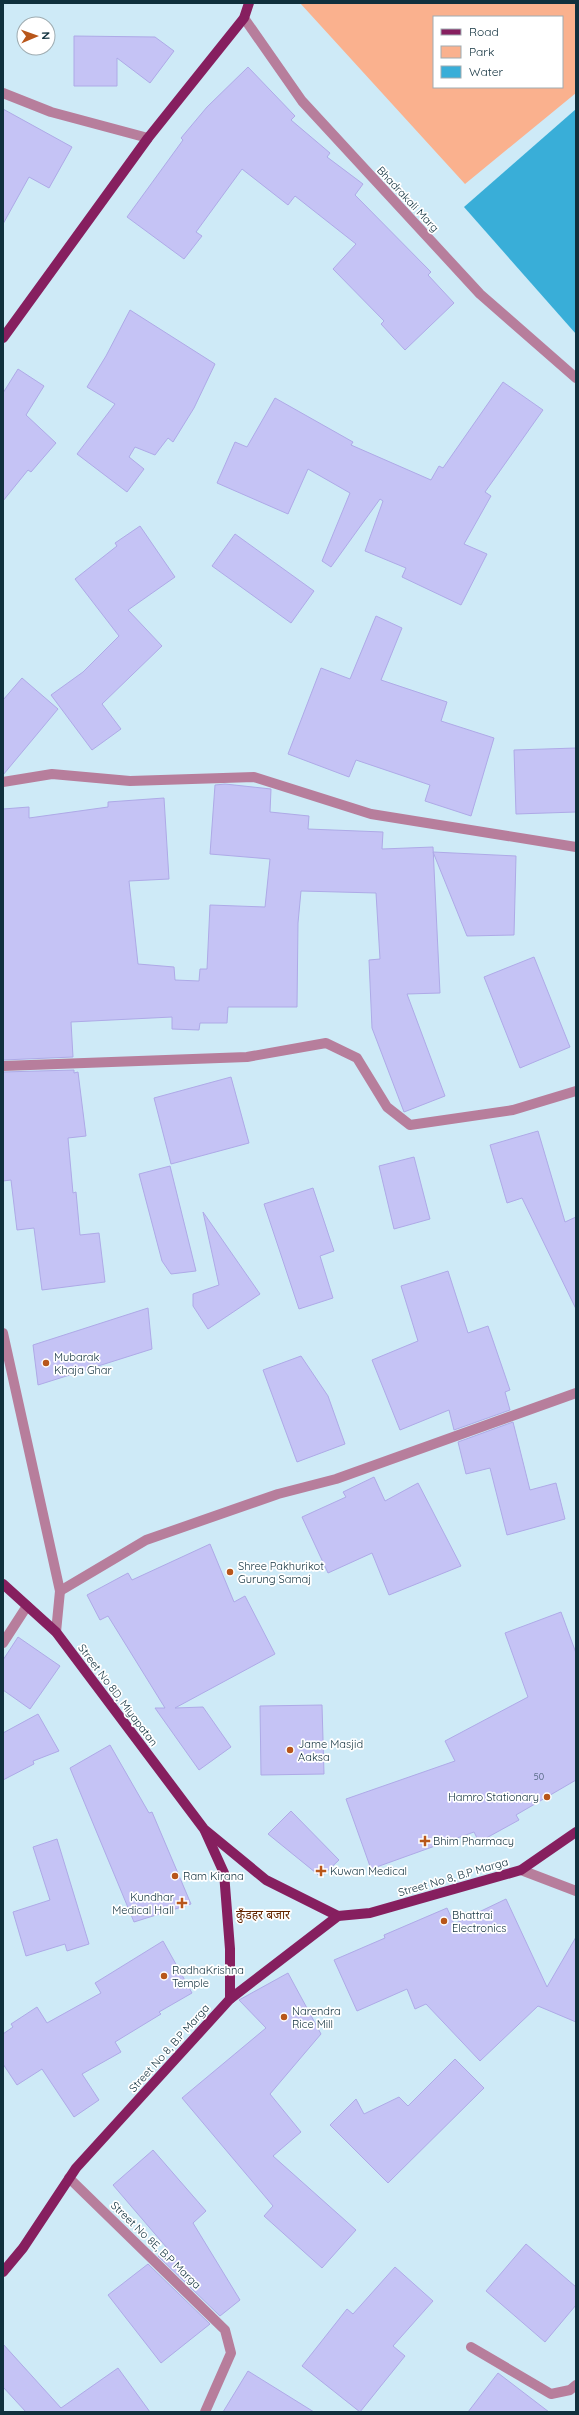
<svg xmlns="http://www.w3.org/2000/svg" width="579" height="2415" font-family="Quicksand,'Noto Sans Devanagari',sans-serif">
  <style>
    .green { fill: #fab18e; fill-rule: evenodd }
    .water { fill: #39aed8 }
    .building { fill: #c5c3f5; stroke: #aeaae7 }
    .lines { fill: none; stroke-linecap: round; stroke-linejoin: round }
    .minor { stroke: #b77e9c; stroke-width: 10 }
    .major { stroke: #861f5f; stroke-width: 10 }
    .poi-dot { fill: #b8561a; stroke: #fff; stroke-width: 1.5 }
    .labels { text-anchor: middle; stroke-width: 3.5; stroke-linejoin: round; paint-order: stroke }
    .number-label { font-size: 9px; fill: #3d556b }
    .street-label { font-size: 11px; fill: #10303d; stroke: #fff }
    .poi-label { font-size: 11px; fill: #10303d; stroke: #fff; text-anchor: start }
    .neighbourhood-label { font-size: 12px; fill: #632600; stroke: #fff }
  </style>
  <rect width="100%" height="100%" fill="#ceeaf7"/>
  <path class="green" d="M 300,3 L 576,3 L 576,93 L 465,184 ZM 434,17 L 562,17 L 562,87 L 434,87 Z"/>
  <path class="water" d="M 576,109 L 576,334 L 464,207 Z"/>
  <g class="building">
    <path d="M 74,36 L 155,37 L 174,51 L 150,83 L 117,58 L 117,86 L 74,86 Z"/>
    <path d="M 248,67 L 295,116 L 291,120 L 330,153 L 327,157 L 363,184 L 355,195 L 431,272 L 428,275 L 454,303 L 405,350 L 381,324 L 384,321 L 333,269 L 356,244 L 295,196 L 288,205 L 242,169 L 196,232 L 202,236 L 184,259 L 127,217 L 183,140 L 181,138 L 207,107 Z"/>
    <path d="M 3,109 L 72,147 L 49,188 L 29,177 L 3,224 Z"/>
    <path d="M 130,310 L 215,364 L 194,408 L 173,442 L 168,438 L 155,455 L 135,447 L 129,457 L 144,469 L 127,492 L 77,454 L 115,404 L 87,387 L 106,356 Z"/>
    <path d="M 18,369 L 44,386 L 26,415 L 56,443 L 31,472 L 28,470 L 3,501 L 3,393 Z"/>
    <path d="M 503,382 L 543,410 L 485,492 L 491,496 L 464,544 L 487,554 L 461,605 L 402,577 L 406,568 L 365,551 L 383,501 L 380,499 L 331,567 L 322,561 L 350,493 L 308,469 L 288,514 L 217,483 L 235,442 L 247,447 L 275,398 L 353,442 L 351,445 L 431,480 L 439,466 L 443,468 Z"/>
    <path d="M 140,526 L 175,577 L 128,610 L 162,646 L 102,704 L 121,729 L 92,750 L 51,695 L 83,672 L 119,636 L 75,579 L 117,546 L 115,543 Z"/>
    <path d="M 235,534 L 314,591 L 291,623 L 212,566 Z"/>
    <path d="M 376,616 L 402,628 L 381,680 L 447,702 L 441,721 L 494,738 L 471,816 L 425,801 L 430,785 L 356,760 L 349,777 L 288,754 L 321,668 L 350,679 Z"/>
    <path d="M 22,678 L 58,709 L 3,775 L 3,700 Z"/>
    <path d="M 576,748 L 576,812 L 516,814 L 514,750 Z"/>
    <path d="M 225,784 L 271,789 L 270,812 L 309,816 L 308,829 L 383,832 L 382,849 L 433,847 L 440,993 L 407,994 L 445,1096 L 404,1112 L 372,1028 L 369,960 L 380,959 L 376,893 L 301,891 L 298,923 L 297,1007 L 228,1007 L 227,1023 L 200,1023 L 199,1030 L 172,1029 L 172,1017 L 71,1022 L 73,1057 L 3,1060 L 3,809 L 29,807 L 29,818 L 108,807 L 108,802 L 164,798 L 169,879 L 129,881 L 138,964 L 174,967 L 175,980 L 199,981 L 200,969 L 207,969 L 210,905 L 265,907 L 270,859 L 210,854 L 215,785 Z"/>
    <path d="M 433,852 L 516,856 L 514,935 L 467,936 Z"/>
    <path d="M 534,957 L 570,1047 L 520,1068 L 484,977 Z"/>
    <path d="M 74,1070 L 74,1073 L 78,1072 L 86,1136 L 68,1138 L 73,1193 L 76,1192 L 80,1235 L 99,1233 L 105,1282 L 42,1290 L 34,1228 L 17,1230 L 11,1180 L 3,1181 L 3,1072 Z"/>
    <path d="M 231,1077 L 249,1143 L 171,1164 L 154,1098 Z"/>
    <path d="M 538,1131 L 565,1222 L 576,1217 L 576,1309 L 522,1198 L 507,1203 L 490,1145 Z"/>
    <path d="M 414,1157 L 430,1219 L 394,1229 L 379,1166 Z"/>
    <path d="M 170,1166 L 196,1271 L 171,1274 L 162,1261 L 139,1174 Z"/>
    <path d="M 313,1188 L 334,1251 L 320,1256 L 333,1298 L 299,1309 L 264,1204 Z"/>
    <path d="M 203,1212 L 260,1294 L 208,1329 L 193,1306 L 193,1294 L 219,1285 Z"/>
    <path d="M 448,1271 L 468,1333 L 488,1326 L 510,1390 L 505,1392 L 510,1410 L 454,1430 L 449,1410 L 400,1430 L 372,1360 L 418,1341 L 401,1286 Z"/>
    <path d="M 148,1308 L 152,1349 L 38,1385 L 33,1345 Z"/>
    <path d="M 301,1356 L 328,1396 L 345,1444 L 297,1462 L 263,1370 Z"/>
    <path d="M 513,1422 L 530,1490 L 556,1483 L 565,1519 L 507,1535 L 490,1468 L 466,1474 L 458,1442 Z"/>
    <path d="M 374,1477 L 385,1501 L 418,1483 L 461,1566 L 389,1595 L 372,1553 L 328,1573 L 302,1517 L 346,1497 L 343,1492 Z"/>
    <path d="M 210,1544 L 234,1602 L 245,1596 L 275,1654 L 175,1708 L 203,1707 L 231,1747 L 199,1770 L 155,1708 L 165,1708 L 108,1616 L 100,1620 L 87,1595 L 128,1573 L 132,1580 Z"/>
    <path d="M 561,1612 L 576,1653 L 576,1780 L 516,1815 L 519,1820 L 479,1842 L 474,1832 L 371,1869 L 346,1799 L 455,1761 L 445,1741 L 528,1697 L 505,1633 Z"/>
    <path d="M 18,1637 L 60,1666 L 30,1709 L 3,1690 L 3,1660 Z"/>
    <path d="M 322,1705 L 324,1774 L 261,1775 L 260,1706 Z"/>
    <path d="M 38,1714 L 59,1751 L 33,1761 L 34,1764 L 3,1780 L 3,1733 Z"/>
    <path d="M 110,1745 L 149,1813 L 152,1812 L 191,1904 L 134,1922 L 70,1768 Z"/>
    <path d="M 291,1811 L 339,1860 L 321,1877 L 268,1834 Z"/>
    <path d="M 57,1839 L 89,1944 L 67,1951 L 65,1944 L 26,1956 L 13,1912 L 50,1900 L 33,1847 Z"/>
    <path d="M 506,1899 L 547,1987 L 576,1937 L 576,2022 L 538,2006 L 480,2061 L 426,2004 L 415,2009 L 407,1989 L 357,2011 L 334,1960 L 385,1938 L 384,1935 L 447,1908 L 454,1924 Z"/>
    <path d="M 163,1941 L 192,1993 L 159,2012 L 161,2014 L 115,2042 L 121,2052 L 82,2074 L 99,2100 L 74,2117 L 42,2069 L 17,2085 L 3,2064 L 3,2034 L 13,2027 L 11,2024 L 37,2007 L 47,2023 L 101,1993 L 95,1983 Z"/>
    <path d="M 288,1973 L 321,2034 L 270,2094 L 301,2132 L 273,2156 L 356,2230 L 322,2268 L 264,2216 L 273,2206 L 182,2098 L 266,2028 L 239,2000 Z"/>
    <path d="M 455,2059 L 484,2088 L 388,2183 L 330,2125 L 356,2099 L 364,2114 L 399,2097 L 408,2106 Z"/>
    <path d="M 153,2150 L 206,2211 L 193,2223 L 240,2300 L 220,2316 L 158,2256 L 167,2248 L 113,2185 Z"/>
    <path d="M 526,2244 L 576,2287 L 576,2305 L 545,2342 L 486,2291 Z"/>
    <path d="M 148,2264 L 210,2324 L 161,2363 L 108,2295 Z"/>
    <path d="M 395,2267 L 433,2301 L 393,2346 L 405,2356 L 360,2412 L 302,2366 L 347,2309 L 353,2314 Z"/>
    <path d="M 3,2344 L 61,2408 L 118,2368 L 150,2412 L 26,2412 L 3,2387 Z"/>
    <path d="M 248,2371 L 314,2412 L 223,2412 Z"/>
    <path d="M 498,2373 L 549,2412 L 468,2412 Z"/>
  </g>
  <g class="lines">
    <g class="minor">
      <path d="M 244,18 L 302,101 L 480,294 L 576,378"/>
      <path d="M 3,93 L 51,112 L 148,138"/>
      <path d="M 3,782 L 52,774 L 130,781 L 254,777 L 371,814 L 576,847"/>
      <path d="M 3,1066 L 247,1057 L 326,1043 L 357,1058 L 387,1107 L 410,1125 L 513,1110 L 576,1091"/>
      <path d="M 3,1333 L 60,1591 L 56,1632"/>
      <path d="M 60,1591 L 146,1540 L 278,1494 L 336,1479 L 576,1393"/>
      <path d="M 3,1643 L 27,1606"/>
      <path d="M 521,1870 L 576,1891"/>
      <path d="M 69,2178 L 225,2330 L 231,2353 L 205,2412"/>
      <path d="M 471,2347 L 551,2394 L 570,2390 L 576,2385"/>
    </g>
    <g class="major">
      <path d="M 3,338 L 148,138 L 244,18 L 249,3"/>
      <path d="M 3,1584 L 56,1632 L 204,1829 L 266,1880 L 338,1916"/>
      <path d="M 205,1831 L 224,1873 L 230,1949 L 230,1999"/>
      <path d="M 3,2272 L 23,2248 L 76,2168 L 230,1999 L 338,1916 L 370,1913 L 521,1870 L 576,1832"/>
    </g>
  </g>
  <g class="poi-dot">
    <circle cx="46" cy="1363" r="4"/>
    <circle cx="230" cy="1572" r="4"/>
    <circle cx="290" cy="1750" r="4"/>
    <circle cx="547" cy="1797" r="4"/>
    <path d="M423 1835h4v4h4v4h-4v4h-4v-4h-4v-4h4z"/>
    <path d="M319 1865h4v4h4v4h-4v4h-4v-4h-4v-4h4z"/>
    <circle cx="175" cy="1876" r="4"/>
    <path d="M180 1897h4v4h4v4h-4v4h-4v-4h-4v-4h4z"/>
    <circle cx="444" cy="1921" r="4"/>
    <circle cx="164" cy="1976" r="4"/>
    <circle cx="284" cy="2017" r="4"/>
  </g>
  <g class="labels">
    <g class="number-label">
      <text x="539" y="1780">50</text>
    </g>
    <g class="street-label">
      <text transform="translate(408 199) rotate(47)" y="4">Bhadrakali Marg</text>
      <text transform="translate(118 1695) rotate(53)" y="4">Street No 8D, Miyapatan</text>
      <text transform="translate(453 1877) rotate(-16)" y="4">Street No 8, B.P Marga</text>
      <text transform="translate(169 2048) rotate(-48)" y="4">Street No 8, B.P Marga</text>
      <text transform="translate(156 2245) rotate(44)" y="4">Street No 8E, B.P Marga</text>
    </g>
    <g class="poi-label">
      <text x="54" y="1361">Mubarak<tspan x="54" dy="13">Khaja Ghar</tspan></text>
      <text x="238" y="1570">Shree Pakhurikot<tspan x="238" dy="13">Gurung Samaj</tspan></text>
      <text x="298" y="1748">Jame Masjid<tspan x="298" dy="13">Aaksa</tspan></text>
      <text x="539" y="1801" text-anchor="end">Hamro Stationary</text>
      <text x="433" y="1845">Bhim Pharmacy</text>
      <text x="330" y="1875">Kuwan Medical</text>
      <text x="183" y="1880">Ram Kirana</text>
      <text x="174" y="1901" text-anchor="end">Kundhar<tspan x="174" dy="13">Medical Hall</tspan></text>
      <text x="452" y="1919">Bhattrai<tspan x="452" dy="13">Electronics</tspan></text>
      <text x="172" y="1974">RadhaKrishna<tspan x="172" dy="13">Temple</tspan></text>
      <text x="292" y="2015">Narendra<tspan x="292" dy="13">Rice Mill</tspan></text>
    </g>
    <g class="neighbourhood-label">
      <text x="263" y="1919">कुँडहर बजार</text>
    </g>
  </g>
  <rect width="579" height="2415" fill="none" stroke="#10303d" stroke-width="8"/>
  <rect x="433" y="16" width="130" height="72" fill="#ffffff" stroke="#9facb1"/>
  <rect x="441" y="29" width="20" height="6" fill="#861f5f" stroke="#9facb1"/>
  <text x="469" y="36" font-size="12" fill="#10303d">Road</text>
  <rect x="441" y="46" width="20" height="12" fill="#fab18e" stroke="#9facb1"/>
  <text x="469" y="56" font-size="12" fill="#10303d">Park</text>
  <rect x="441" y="66" width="20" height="12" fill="#39aed8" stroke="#9facb1"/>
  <text x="469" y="76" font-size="12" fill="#10303d">Water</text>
  <g transform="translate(36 36) rotate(88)"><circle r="19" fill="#ffffff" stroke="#9facb1"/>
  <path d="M0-3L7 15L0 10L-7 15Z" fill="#b8561a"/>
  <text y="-6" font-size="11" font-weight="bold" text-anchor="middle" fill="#10303d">N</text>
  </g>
</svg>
